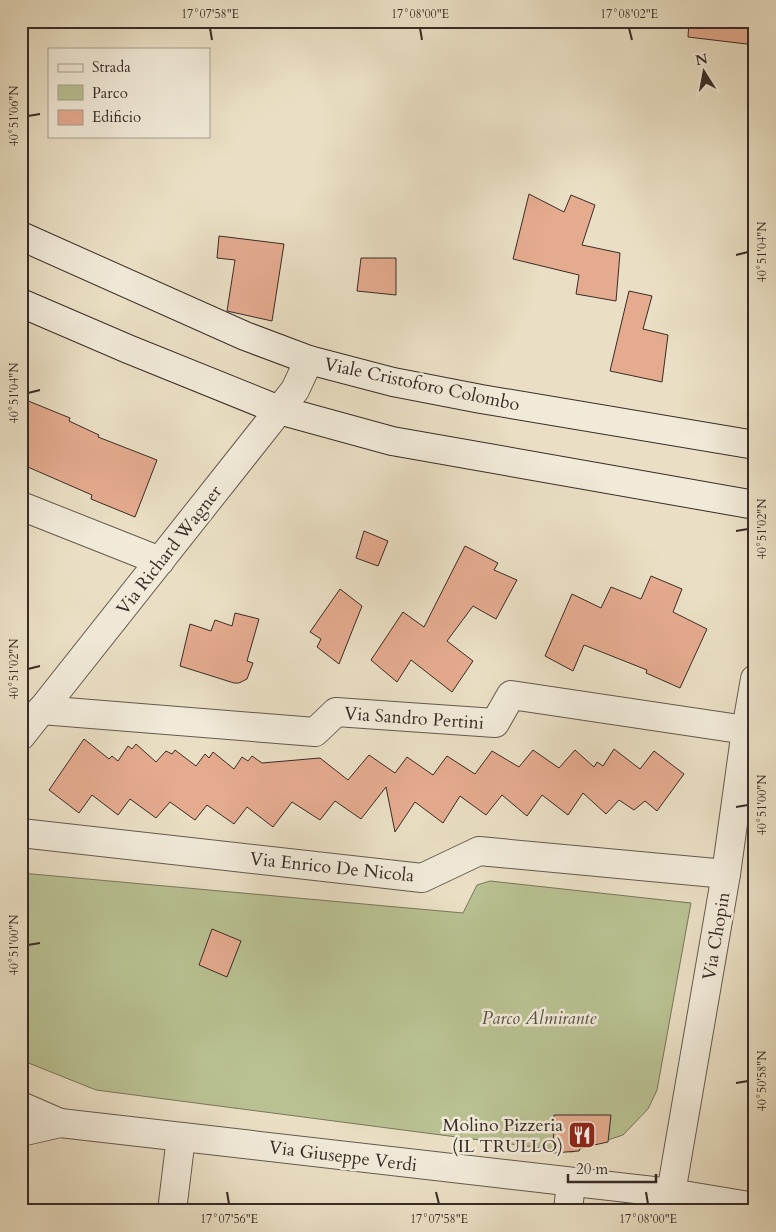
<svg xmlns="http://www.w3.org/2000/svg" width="776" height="1232" font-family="Cardo,serif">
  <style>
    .green { fill: #b9c192; stroke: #79765c }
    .building { fill: #e5ab8f; stroke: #392c27 }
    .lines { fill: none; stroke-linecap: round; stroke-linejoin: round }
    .street-casing { stroke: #65594e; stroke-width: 30 }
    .secondary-casing { stroke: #392c27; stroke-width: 30 }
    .street { stroke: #f1ead9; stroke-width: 28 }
    .secondary { stroke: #f1ead9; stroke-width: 28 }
    .ticks { fill: none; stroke: #392c27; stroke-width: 2 }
    .labels { text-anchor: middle; stroke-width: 5; stroke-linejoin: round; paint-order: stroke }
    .street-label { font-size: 18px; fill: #392c27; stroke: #f1ead9 }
    .park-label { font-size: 18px; font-style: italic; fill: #595142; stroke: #f1ead9 }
    .poi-label { font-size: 18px; fill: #392c27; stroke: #f1ead9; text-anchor: end }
    .neatline { fill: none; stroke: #392c27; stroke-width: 2 }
    .ticks-label { font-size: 12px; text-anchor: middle; fill: #392c27 }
  </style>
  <rect width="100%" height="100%" fill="#eadfc4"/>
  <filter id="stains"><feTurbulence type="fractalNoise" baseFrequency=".004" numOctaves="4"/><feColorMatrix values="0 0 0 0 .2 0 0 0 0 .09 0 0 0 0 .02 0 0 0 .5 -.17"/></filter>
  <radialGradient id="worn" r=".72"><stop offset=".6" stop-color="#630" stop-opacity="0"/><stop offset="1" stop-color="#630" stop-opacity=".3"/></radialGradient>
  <path class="green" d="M 21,873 L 463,913 L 477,885 L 490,881 L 691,903 L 657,1090 L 648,1109 L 623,1135 L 572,1152 L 96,1090 L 21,1060 Z"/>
  <g class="building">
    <path d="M 689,21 L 755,21 L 755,45 L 688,37 Z"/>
    <path d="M 529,194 L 564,212 L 571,195 L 595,205 L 582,245 L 620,253 L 616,301 L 576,294 L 579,275 L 513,259 Z"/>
    <path d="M 219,236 L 284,244 L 272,321 L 227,311 L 235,260 L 217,258 Z"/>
    <path d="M 361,258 L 396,258 L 396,295 L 357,291 Z"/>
    <path d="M 629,291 L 652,296 L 643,329 L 668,335 L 662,382 L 610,371 Z"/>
    <path d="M 21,398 L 70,418 L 69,421 L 99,435 L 98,437 L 157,460 L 135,517 L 91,499 L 92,495 L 21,464 Z"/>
    <path d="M 364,531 L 388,541 L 378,566 L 356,558 Z"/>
    <path d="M 465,546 L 498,563 L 494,570 L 517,580 L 496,619 L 473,606 L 447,641 L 473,661 L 452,692 L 411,660 L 397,682 L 371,660 L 403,612 L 424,627 Z"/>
    <path d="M 651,576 L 682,589 L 673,612 L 707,629 L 680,688 L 646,673 L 647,670 L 584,645 L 573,671 L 545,656 L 572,594 L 601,608 L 611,587 L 641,599 Z"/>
    <path d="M 340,589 L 362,606 L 339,664 L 317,647 L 321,639 L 310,632 Z"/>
    <path d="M 235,613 L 259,619 L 247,661 L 253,663 L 247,679 L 239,683 L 234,683 L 180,666 L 190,624 L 211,631 L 215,620 L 232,626 Z"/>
    <path d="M 84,739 L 109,759 L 112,756 L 118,761 L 128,746 L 132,749 L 136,744 L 156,762 L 166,751 L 172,754 L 175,750 L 196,766 L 205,754 L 209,758 L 213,752 L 234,769 L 242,757 L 248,761 L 252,756 L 262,763 L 320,758 L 348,780 L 369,755 L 395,773 L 407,757 L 433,775 L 447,756 L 475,774 L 492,751 L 519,767 L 533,750 L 559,768 L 575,750 L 594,767 L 597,762 L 603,766 L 614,749 L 640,769 L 654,751 L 684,774 L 657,811 L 645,801 L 634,810 L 619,800 L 606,814 L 583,793 L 568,815 L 542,795 L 527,816 L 502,795 L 486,815 L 460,796 L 443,823 L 415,802 L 395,832 L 386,787 L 361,819 L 335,801 L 320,820 L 292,802 L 273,827 L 247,807 L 234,824 L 207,805 L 195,820 L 170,802 L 156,818 L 130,799 L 118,815 L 92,795 L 79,813 L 49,790 Z"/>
    <path d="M 212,929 L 241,941 L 227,977 L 199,965 Z"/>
    <path d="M 554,1115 L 611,1115 L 608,1142 L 580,1148 L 579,1151 L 553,1153 Z"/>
  </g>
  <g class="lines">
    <g class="street-casing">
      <g id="street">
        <path d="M 21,506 L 160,561"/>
        <path d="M 41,710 L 315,732 L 336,712 L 495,723 L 511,695 L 746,730"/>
        <path d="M 21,736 L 295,390 L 309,360"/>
        <path d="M 21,833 L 422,878 L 479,851 L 726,874"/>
        <path d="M 21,1106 L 60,1123"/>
        <path d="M 21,1132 L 60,1123 L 671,1193 L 755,1207"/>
        <path d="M 671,1193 L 726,874 L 746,730 L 755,679"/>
        <path d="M 172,1211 L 181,1137"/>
        <path d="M 568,1211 L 571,1182"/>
      </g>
    </g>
    <g class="secondary-casing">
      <g id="secondary">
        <path d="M 21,236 L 245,336 L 309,360 L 393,382 L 481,399 L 755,445"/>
        <path d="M 21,303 L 128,349 L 279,410 L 392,441 L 755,505"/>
      </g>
    </g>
    <use href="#street" class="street"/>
    <use href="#secondary" class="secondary"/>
  </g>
  <path class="ticks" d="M 210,28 L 212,40M 420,28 L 422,40M 629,28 L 632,40M 28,116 L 40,114M 736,255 L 748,252M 28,393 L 40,390M 736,531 L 748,529M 28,669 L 40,666M 736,807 L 748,805M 28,945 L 40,943M 736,1083 L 748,1081M 227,1192 L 229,1204M 436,1192 L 439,1204M 646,1192 L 648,1204"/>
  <defs>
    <g id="restaurant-square" transform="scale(1.4375)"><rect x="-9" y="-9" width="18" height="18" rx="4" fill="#8f2418" stroke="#f1ead9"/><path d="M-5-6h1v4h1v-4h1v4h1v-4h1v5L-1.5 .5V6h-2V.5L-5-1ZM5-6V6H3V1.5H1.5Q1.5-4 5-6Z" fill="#fff"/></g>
  </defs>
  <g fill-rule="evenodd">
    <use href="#restaurant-square" x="582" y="1135"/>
  </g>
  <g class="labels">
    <g class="street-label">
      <text transform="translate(422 384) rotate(12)" y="6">Viale Cristoforo Colombo</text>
      <text transform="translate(169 550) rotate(-52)" y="6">Via Richard Wagner</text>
      <text transform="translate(414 718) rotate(4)" y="6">Via Sandro Pertini</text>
      <text transform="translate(332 867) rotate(6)" y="6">Via Enrico De Nicola</text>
      <text transform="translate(716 936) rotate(-80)" y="6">Via Chopin</text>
      <text transform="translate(343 1156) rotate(7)" y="6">Via Giuseppe Verdi</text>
    </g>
    <g class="park-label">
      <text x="539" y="1024">Parco Almirante</text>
    </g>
    <g class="poi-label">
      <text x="563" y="1131">Molino Pizzeria<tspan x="563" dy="21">(IL TRULLO)</tspan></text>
    </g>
  </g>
  <rect width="776" height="1232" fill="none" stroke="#eadfc4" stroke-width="55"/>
  <rect x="48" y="48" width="162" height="90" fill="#f1ead9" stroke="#a79e92"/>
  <rect x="58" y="64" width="25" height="8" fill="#f1ead9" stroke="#a79e92"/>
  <text x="92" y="72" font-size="15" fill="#392c27">Strada</text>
  <rect x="58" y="85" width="25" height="15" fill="#b9c192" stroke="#a79e92"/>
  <text x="92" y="98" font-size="15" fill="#392c27">Parco</text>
  <rect x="58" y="110" width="25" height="15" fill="#e5ab8f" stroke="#a79e92"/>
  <text x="92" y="122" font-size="15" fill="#392c27">Edificio</text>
  <g transform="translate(704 72) rotate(349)" stroke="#f1ead9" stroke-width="4" paint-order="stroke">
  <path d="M0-4L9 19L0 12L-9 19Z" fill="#392c27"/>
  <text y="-8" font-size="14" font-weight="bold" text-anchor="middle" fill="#392c27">N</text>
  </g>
  <path d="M568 1174v8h88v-8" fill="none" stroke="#392c27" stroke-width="2.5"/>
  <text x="576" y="1174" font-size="15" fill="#392c27" stroke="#f1ead9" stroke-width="4" paint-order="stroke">20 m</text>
  <rect x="28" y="28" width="720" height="1176" class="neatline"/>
  <g class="ticks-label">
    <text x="210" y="18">17°07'58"E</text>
    <text x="420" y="18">17°08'00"E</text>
    <text x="629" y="18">17°08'02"E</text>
    <text transform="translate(14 116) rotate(-90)" y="4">40°51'06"N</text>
    <text transform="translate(762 252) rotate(-90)" y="4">40°51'04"N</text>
    <text transform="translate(14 393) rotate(-90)" y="4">40°51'04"N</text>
    <text transform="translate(762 529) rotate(-90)" y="4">40°51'02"N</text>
    <text transform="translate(14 669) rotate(-90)" y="4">40°51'02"N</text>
    <text transform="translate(762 805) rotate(-90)" y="4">40°51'00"N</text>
    <text transform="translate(14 945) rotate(-90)" y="4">40°51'00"N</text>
    <text transform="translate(762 1081) rotate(-90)" y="4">40°50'58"N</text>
    <text x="229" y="1223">17°07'56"E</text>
    <text x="439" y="1223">17°07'58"E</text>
    <text x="648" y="1223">17°08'00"E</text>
  </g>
  <rect width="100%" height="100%" filter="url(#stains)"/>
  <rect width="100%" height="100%" fill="url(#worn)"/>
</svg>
